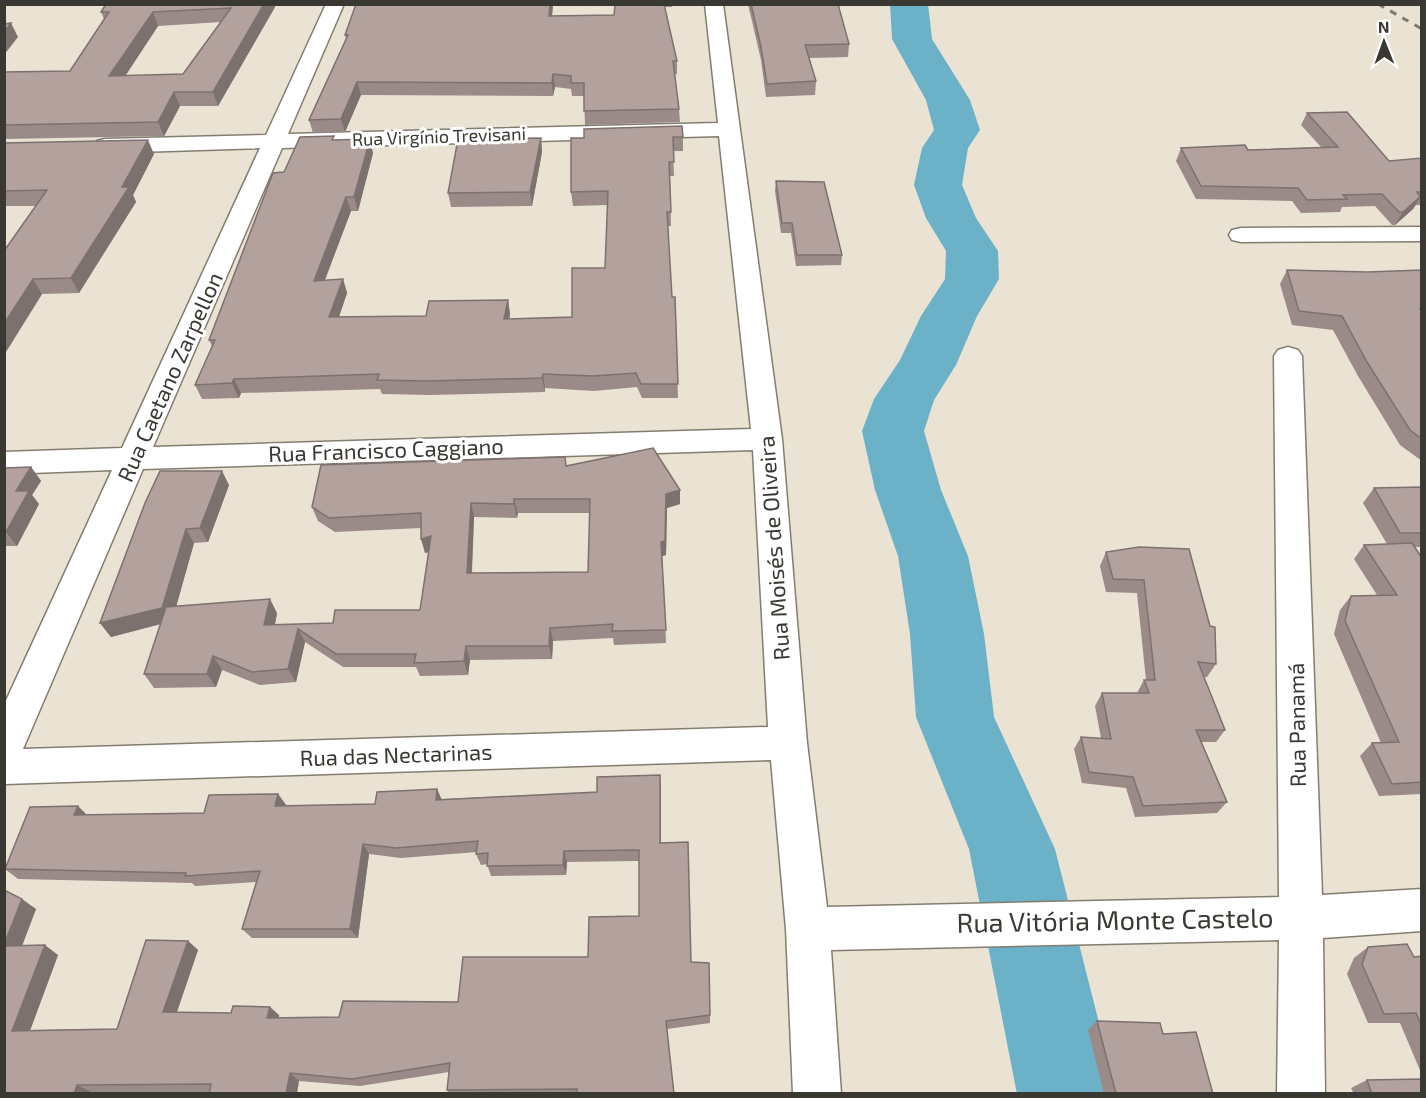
<svg xmlns="http://www.w3.org/2000/svg" width="1426" height="1098" font-family="'Exo 2',sans-serif">
  <style>
    .lines { fill: none; stroke-linecap: round; stroke-linejoin: round }
    .river { fill: #6bb1c8; fill-rule: evenodd }
    .minor-casing { stroke: #837d70; stroke-width: 3 }
    .minor { fill: #fff; fill-rule: evenodd }
    .rail { stroke: #7e7a70; stroke-width: 3; stroke-dasharray: 7 7; stroke-linecap: butt }
    .wall { fill: #9a8a88; fill-rule: evenodd }
    .shaded-wall { fill: #7d716f }
    .building { fill: #b3a19e; stroke: #7d716f; stroke-width: 1.5; fill-rule: evenodd }
    .labels { text-anchor: middle; stroke-width: 6; stroke-linejoin: round; paint-order: stroke }
    .far-street-label { font-size: 18px; fill: #3a3832; stroke: #fff }
    .street-label { font-size: 22px; fill: #3a3832; stroke: #fff }
    .near-street-label { font-size: 27px; fill: #3a3832; stroke: #fff }
  </style>
  <rect width="100%" height="100%" fill="#eae3d4"/>
  <g class="lines">
    <path class="river" d="M 890,4 L 928,4 L 932,39 L 970,100 L 980,130 L 968,148 L 962,185 L 976,218 L 998,251 L 999,279 L 977,316 L 956,365 L 934,400 L 924,431 L 941,490 L 968,556 L 984,634 L 994,717 L 1055,849 L 1117,1094 L 1017,1094 L 969,849 L 916,717 L 910,634 L 898,556 L 875,490 L 862,431 L 874,399 L 900,360 L 921,316 L 945,279 L 946,251 L 926,218 L 914,185 L 922,148 L 934,130 L 926,100 L 892,39 Z"/>
    <g class="minor-casing">
      <g id="minor">
        <path d="M 326,4 L 344,4 L 288,134 L 718,123 L 705,4 L 723,4 L 782,439 L 807,743 L 827,907 L 1279,897 L 1274,356 L 1278,350 L 1288,347 L 1298,350 L 1302,356 L 1322,895 L 1422,889 L 1422,931 L 1323,938 L 1325,1094 L 1277,1094 L 1279,940 L 831,950 L 841,1094 L 793,1094 L 786,929 L 771,760 L 4,784 L 4,705 L 112,470 L 4,474 L 4,452 L 122,448 L 260,148 L 105,153 L 97,151 L 94,146 L 97,141 L 105,139 L 266,135 ZM 719,136 L 751,429 L 153,447 L 282,148 ZM 753,450 L 768,727 L 23,749 L 143,469 Z"/>
        <path d="M 1422,227 L 1422,241 L 1241,242 L 1232,240 L 1229,235 L 1232,230 L 1241,228 Z"/>
      </g>
    </g>
    <use href="#minor" class="minor"/>
    <path class="rail" d="M 1378,4 L 1422,29"/>
  </g>
  <g class="wall">
    <path d="M 553,4 L 552,16 L 614,15 L 615,4 L 672,4 L 672,7 L 665,7 L 677,61 L 677,74 L 675,74 L 679,109 L 680,122 L 585,125 L 584,96 L 572,96 L 571,89 L 555,87 L 553,96 L 361,95 L 345,132 L 313,133 L 309,120 L 346,39 L 345,35 Z"/>
    <path d="M 748,4 L 868,4 L 838,5 L 849,44 L 848,57 L 809,58 L 816,81 L 815,95 L 766,97 L 761,60 Z"/>
    <path d="M 275,7 L 218,106 L 180,106 L 164,136 L 4,139 L 4,72 L 70,71 L 104,19 L 101,12 ZM 221,22 L 183,74 L 125,76 L 158,26 Z"/>
    <path d="M 1307,113 L 1389,161 L 1422,158 L 1422,205 L 1416,205 L 1413,209 L 1395,225 L 1392,225 L 1375,206 L 1342,207 L 1340,212 L 1301,213 L 1292,201 L 1196,199 L 1176,161 L 1181,148 L 1248,150 L 1321,147 L 1301,125 Z"/>
    <path d="M 683,137 L 683,151 L 673,151 L 674,176 L 670,176 L 671,226 L 668,226 L 672,297 L 675,297 L 678,398 L 642,398 L 637,387 L 594,391 L 545,388 L 545,392 L 432,395 L 382,394 L 380,389 L 241,393 L 239,398 L 202,399 L 195,385 L 212,346 L 209,340 L 284,172 L 335,140 L 373,153 L 358,211 L 351,211 L 325,280 L 343,279 L 347,293 L 339,317 L 426,316 L 508,300 L 510,314 L 509,319 L 572,317 L 605,268 L 608,205 L 573,206 L 571,192 L 571,138 Z"/>
    <path d="M 541,138 L 542,152 L 532,206 L 451,207 L 448,193 Z"/>
    <path d="M 4,142 L 154,154 L 133,195 L 136,202 L 79,293 L 42,294 L 4,355 L 36,206 L 4,206 Z"/>
    <path d="M 776,181 L 842,255 L 841,265 L 796,266 L 791,233 L 781,233 L 775,191 Z"/>
    <path d="M 1287,270 L 1367,272 L 1422,270 L 1422,461 L 1400,445 L 1358,376 L 1333,330 L 1292,325 L 1280,284 Z"/>
    <path d="M 565,457 L 566,466 L 680,490 L 680,504 L 667,508 L 666,555 L 662,556 L 666,643 L 614,645 L 613,638 L 553,641 L 552,659 L 470,660 L 468,675 L 420,676 L 416,667 L 343,667 L 305,642 L 296,682 L 260,685 L 222,670 L 216,687 L 154,688 L 144,674 L 161,624 L 111,637 L 100,623 L 145,503 L 229,485 L 208,542 L 194,543 L 176,607 L 277,613 L 275,625 L 333,623 L 420,610 L 429,552 L 425,553 L 421,528 L 335,532 L 318,521 L 312,507 ZM 518,513 L 590,513 L 588,572 L 472,573 L 474,517 L 517,518 Z"/>
    <path d="M 31,467 L 41,481 L 32,495 L 39,504 L 17,546 L 4,546 L 4,468 Z"/>
    <path d="M 1422,487 L 1422,547 L 1415,547 L 1422,558 L 1422,794 L 1379,796 L 1360,756 L 1372,743 L 1381,743 L 1334,634 L 1340,610 L 1351,596 L 1377,595 L 1354,559 L 1364,545 L 1387,544 L 1363,503 L 1374,488 Z"/>
    <path d="M 1139,547 L 1216,664 L 1207,677 L 1204,677 L 1225,730 L 1216,742 L 1201,742 L 1227,802 L 1217,813 L 1135,817 L 1126,788 L 1082,783 L 1074,749 L 1081,737 L 1101,738 L 1095,706 L 1102,693 L 1137,693 L 1144,680 L 1146,680 L 1137,593 L 1106,592 L 1100,566 L 1106,552 Z"/>
    <path d="M 661,787 L 661,843 L 691,962 L 710,1015 L 710,1023 L 667,1029 L 674,1094 L 450,1094 L 447,1090 L 449,1072 L 360,1086 L 299,1081 L 210,1092 L 91,1092 L 90,1094 L 4,1094 L 4,893 L 36,909 L 22,946 L 58,955 L 30,1030 L 117,1029 L 188,941 L 198,950 L 177,1012 L 279,1015 L 279,1018 L 339,1017 L 458,1002 L 588,957 L 639,916 L 639,861 L 567,862 L 566,875 L 491,876 L 487,864 L 481,865 L 476,854 L 477,852 L 401,858 L 369,854 L 358,938 L 252,938 L 242,929 L 256,882 L 195,886 L 192,883 L 18,879 L 5,869 L 87,815 L 204,813 L 278,794 L 286,805 L 286,806 L 375,804 L 442,799 L 597,792 Z"/>
    <path d="M 1368,947 L 1414,957 L 1422,956 L 1422,1075 L 1400,1023 L 1368,1023 L 1347,974 L 1354,958 Z"/>
    <path d="M 1097,1021 L 1163,1034 L 1213,1094 L 1104,1094 L 1088,1030 Z"/>
    <path d="M 1367,1080 L 1422,1094 L 1354,1094 L 1351,1088 Z"/>
  </g>
  <g class="shaded-wall">
    <path d="M 264,4 L 274,4 L 275,7 L 218,106 L 213,92 Z"/>
    <path d="M 550,4 L 553,4 L 551,28 L 549,16 Z"/>
    <path d="M 153,12 L 158,26 L 116,90 L 109,76 Z"/>
    <path d="M 11,23 L 18,37 L 4,55 L 4,32 Z"/>
    <path d="M 553,74 L 555,87 L 553,96 L 552,83 Z"/>
    <path d="M 357,82 L 361,95 L 345,132 L 341,119 Z"/>
    <path d="M 174,92 L 180,106 L 164,136 L 158,122 Z"/>
    <path d="M 541,138 L 542,152 L 532,206 L 530,192 Z"/>
    <path d="M 370,139 L 373,153 L 358,211 L 354,197 Z"/>
    <path d="M 148,140 L 154,154 L 133,195 L 136,202 L 79,293 L 71,278 Z"/>
    <path d="M 346,197 L 351,211 L 319,295 L 314,281 Z"/>
    <path d="M 1420,197 L 1413,209 L 1395,225 L 1403,212 Z"/>
    <path d="M 33,279 L 42,294 L 4,355 L 4,324 Z"/>
    <path d="M 343,279 L 347,293 L 334,331 L 329,317 Z"/>
    <path d="M 508,300 L 510,314 L 507,333 L 504,319 Z"/>
    <path d="M 543,374 L 545,388 L 545,392 L 542,378 Z"/>
    <path d="M 234,379 L 241,393 L 239,398 L 232,383 Z"/>
    <path d="M 31,467 L 41,481 L 32,495 L 39,504 L 17,546 L 6,532 L 16,491 Z"/>
    <path d="M 222,471 L 229,485 L 208,542 L 200,528 Z"/>
    <path d="M 680,490 L 680,504 L 667,508 L 666,555 L 662,556 L 666,643 L 661,542 L 666,494 Z"/>
    <path d="M 514,499 L 518,513 L 517,518 L 514,504 Z"/>
    <path d="M 471,503 L 474,517 L 471,587 L 467,573 Z"/>
    <path d="M 186,529 L 194,543 L 172,621 L 111,637 L 100,623 Z"/>
    <path d="M 431,536 L 435,550 L 425,553 L 421,539 Z"/>
    <path d="M 270,599 L 277,613 L 272,639 L 264,625 Z"/>
    <path d="M 550,628 L 553,641 L 552,659 L 549,646 Z"/>
    <path d="M 298,629 L 305,642 L 296,682 L 288,669 Z"/>
    <path d="M 466,646 L 470,660 L 468,675 L 464,661 Z"/>
    <path d="M 213,656 L 222,670 L 216,687 L 207,674 Z"/>
    <path d="M 660,775 L 661,787 L 661,854 L 660,843 Z"/>
    <path d="M 437,789 L 442,800 L 436,800 Z"/>
    <path d="M 278,794 L 286,805 L 283,817 L 275,806 Z"/>
    <path d="M 78,806 L 89,817 L 74,815 Z"/>
    <path d="M 363,844 L 369,854 L 358,938 L 350,929 Z"/>
    <path d="M 564,851 L 567,862 L 566,875 L 563,865 Z"/>
    <path d="M 22,899 L 36,909 L 18,956 L 4,947 L 4,945 Z"/>
    <path d="M 188,941 L 198,950 L 174,1020 L 163,1012 Z"/>
    <path d="M 45,945 L 58,955 L 27,1039 L 12,1031 Z"/>
    <path d="M 270,1007 L 279,1015 L 277,1026 L 267,1018 Z"/>
    <path d="M 290,1073 L 299,1081 L 297,1094 L 286,1094 Z"/>
    <path d="M 77,1085 L 91,1092 L 90,1094 L 74,1094 Z"/>
  </g>
  <g class="building">
    <path d="M 106,4 L 264,4 L 213,92 L 174,92 L 158,122 L 4,125 L 4,72 L 70,71 L 109,12 L 101,12 ZM 231,8 L 183,74 L 109,76 L 153,12 Z"/>
    <path d="M 356,4 L 550,4 L 549,16 L 614,15 L 615,4 L 664,4 L 677,61 L 673,61 L 679,109 L 584,111 L 584,83 L 571,83 L 571,76 L 553,74 L 552,83 L 357,82 L 341,119 L 309,120 L 348,35 L 345,35 Z"/>
    <path d="M 751,4 L 838,4 L 849,44 L 805,45 L 816,81 L 767,84 L 761,47 Z"/>
    <path d="M 11,23 L 4,32 L 4,24 Z"/>
    <path d="M 1347,112 L 1389,161 L 1422,158 L 1422,192 L 1417,192 L 1420,197 L 1403,212 L 1399,212 L 1382,194 L 1343,195 L 1347,199 L 1307,200 L 1298,188 L 1201,186 L 1181,148 L 1245,145 L 1248,150 L 1338,147 L 1307,113 Z"/>
    <path d="M 682,126 L 683,137 L 673,137 L 674,162 L 669,162 L 671,212 L 667,212 L 672,297 L 675,297 L 678,384 L 641,384 L 636,373 L 593,376 L 543,374 L 542,378 L 428,381 L 377,380 L 379,374 L 234,379 L 232,383 L 195,385 L 215,340 L 209,340 L 273,173 L 284,172 L 300,137 L 334,136 L 332,140 L 370,139 L 354,197 L 346,197 L 314,281 L 343,279 L 329,317 L 426,316 L 429,301 L 508,300 L 504,319 L 572,317 L 572,268 L 605,268 L 608,191 L 571,192 L 571,138 L 584,138 L 584,129 Z"/>
    <path d="M 541,138 L 530,192 L 448,193 L 458,139 Z"/>
    <path d="M 148,140 L 122,187 L 129,187 L 71,278 L 33,279 L 4,324 L 4,251 L 47,190 L 4,191 L 4,143 Z"/>
    <path d="M 776,181 L 824,182 L 842,255 L 797,255 L 792,223 L 782,223 Z"/>
    <path d="M 1287,270 L 1367,272 L 1422,270 L 1422,309 L 1420,309 L 1422,311 L 1422,439 L 1410,430 L 1367,362 L 1342,316 L 1299,311 Z"/>
    <path d="M 653,448 L 680,490 L 666,494 L 665,541 L 661,542 L 666,630 L 612,631 L 613,624 L 550,628 L 549,646 L 466,646 L 464,661 L 414,663 L 416,654 L 336,654 L 298,629 L 288,669 L 252,672 L 213,656 L 207,674 L 144,674 L 166,607 L 270,599 L 264,625 L 333,623 L 335,610 L 420,610 L 431,536 L 421,539 L 421,513 L 329,518 L 312,507 L 321,465 L 565,457 L 566,466 ZM 514,499 L 590,499 L 588,572 L 467,573 L 471,503 L 514,504 Z"/>
    <path d="M 31,467 L 16,491 L 29,491 L 6,532 L 4,532 L 4,468 Z"/>
    <path d="M 160,471 L 222,471 L 200,528 L 186,529 L 162,608 L 100,623 L 145,503 Z"/>
    <path d="M 1422,487 L 1422,533 L 1400,533 L 1374,488 Z"/>
    <path d="M 1412,543 L 1422,558 L 1422,782 L 1392,784 L 1372,743 L 1399,742 L 1345,621 L 1351,596 L 1397,595 L 1364,545 Z"/>
    <path d="M 1139,547 L 1189,549 L 1210,626 L 1215,627 L 1216,664 L 1198,662 L 1225,730 L 1196,730 L 1227,802 L 1143,806 L 1133,777 L 1089,772 L 1081,737 L 1111,739 L 1102,693 L 1149,693 L 1144,680 L 1155,680 L 1144,580 L 1113,579 L 1106,552 Z"/>
    <path d="M 660,775 L 660,843 L 688,842 L 691,962 L 709,963 L 710,1015 L 666,1021 L 674,1094 L 577,1094 L 577,1089 L 447,1090 L 450,1063 L 352,1079 L 290,1073 L 286,1094 L 209,1094 L 211,1084 L 77,1085 L 74,1094 L 4,1094 L 4,946 L 45,945 L 12,1031 L 117,1029 L 146,940 L 188,941 L 163,1012 L 231,1013 L 233,1006 L 270,1007 L 267,1018 L 339,1017 L 343,1001 L 458,1002 L 463,957 L 588,957 L 589,917 L 639,916 L 639,850 L 564,851 L 563,865 L 487,866 L 488,853 L 476,854 L 478,841 L 396,848 L 363,844 L 350,929 L 242,929 L 260,871 L 185,876 L 186,873 L 5,869 L 30,807 L 78,806 L 74,815 L 204,813 L 209,795 L 278,794 L 275,806 L 375,804 L 377,792 L 437,789 L 436,800 L 597,792 L 597,777 Z"/>
    <path d="M 6,891 L 22,899 L 4,945 L 4,893 Z"/>
    <path d="M 1407,944 L 1414,957 L 1422,956 L 1422,1027 L 1416,1013 L 1384,1014 L 1362,964 L 1368,947 Z"/>
    <path d="M 1097,1021 L 1160,1023 L 1163,1034 L 1196,1032 L 1213,1094 L 1116,1094 Z"/>
    <path d="M 1422,1079 L 1422,1094 L 1372,1094 L 1367,1080 Z"/>
  </g>
  <g class="labels">
    <g class="far-street-label">
      <text transform="translate(439 137) rotate(-2)" y="6">Rua Virgínio Trevisani</text>
    </g>
    <g class="street-label">
      <text transform="translate(170 377) rotate(-66)" y="8">Rua Caetano Zarpellon</text>
      <text transform="translate(386 450) rotate(-2)" y="8">Rua Francisco Caggiano</text>
      <text transform="translate(774 548) rotate(-94)" y="8">Rua Moisés de Oliveira</text>
      <text transform="translate(1297 725) rotate(-91)" y="8">Rua Panamá</text>
      <text transform="translate(396 755) rotate(-2)" y="8">Rua das Nectarinas</text>
    </g>
    <g class="near-street-label">
      <text transform="translate(1115 921) rotate(-1)" y="9">Rua Vitória Monte Castelo</text>
    </g>
  </g>
  <rect width="1426" height="1098" fill="none" stroke="#3a3832" stroke-width="12"/>
  <g transform="translate(1384 42) rotate(359)" stroke="#ffffff" stroke-width="4.5" paint-order="stroke">
  <path d="M0-4.5L10 22L0 15L-10 22Z" fill="#3a3832"/>
  <text y="-9" font-size="16" font-weight="bold" text-anchor="middle" fill="#3a3832">N</text>
  </g>
</svg>
